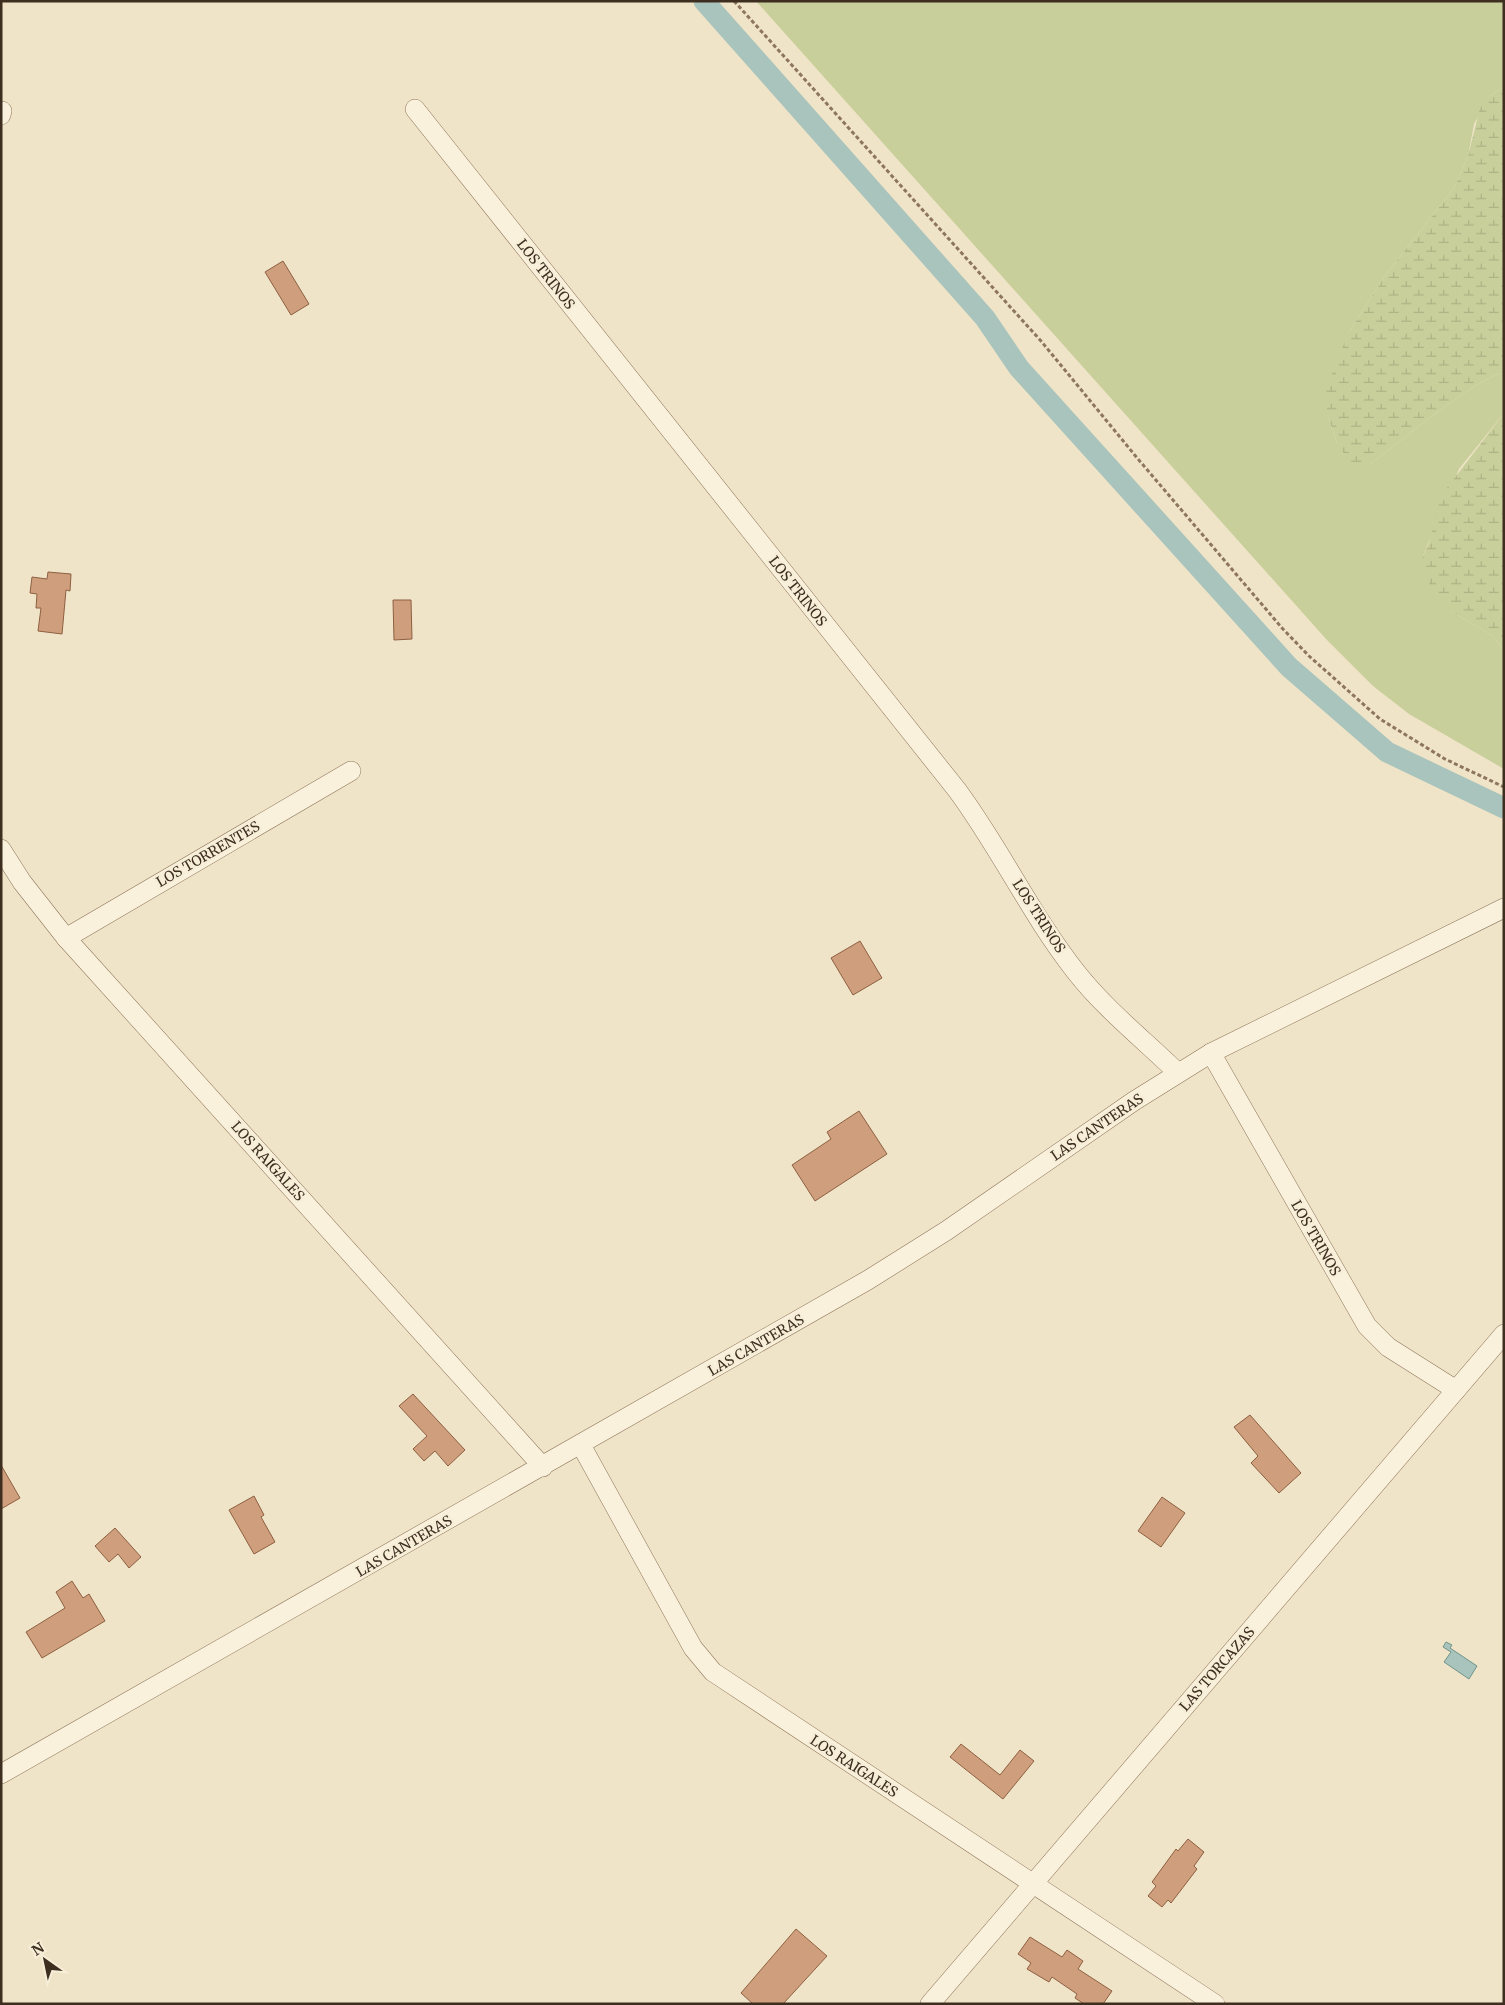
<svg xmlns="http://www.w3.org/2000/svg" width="1505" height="2005" font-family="Merriweather,serif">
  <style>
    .grass { fill: #c9cf9b }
    .wetland { fill: url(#wetland-marsh) }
    .water { fill: #a9c4bc; stroke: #6f938a }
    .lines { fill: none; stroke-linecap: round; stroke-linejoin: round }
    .canal { stroke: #a9c4bc; stroke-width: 21 }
    .building { fill: #cf9f7d; stroke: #8d5f41 }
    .minor-casing { stroke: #8d765c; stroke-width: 20 }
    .path { stroke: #8d765c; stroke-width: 3; stroke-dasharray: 4 2.5; stroke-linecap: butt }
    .minor { stroke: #faf1dc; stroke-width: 19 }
    .labels { text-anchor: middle; stroke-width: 5; stroke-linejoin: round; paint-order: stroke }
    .street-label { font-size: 14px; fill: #3d2e20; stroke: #f7eed8 }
  </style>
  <defs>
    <pattern id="wetland-marsh" width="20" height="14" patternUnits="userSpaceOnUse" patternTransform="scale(1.25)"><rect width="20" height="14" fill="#c9cf9b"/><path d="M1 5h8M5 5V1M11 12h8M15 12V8" fill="none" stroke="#aeb285"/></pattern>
  </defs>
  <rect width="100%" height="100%" fill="#f0e4c8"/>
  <path class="grass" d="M 756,1 L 1504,1 L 1504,87 L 1490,96 L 1474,124 L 1468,156 L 1454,188 L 1384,277 L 1349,332 L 1328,417 L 1337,443 L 1368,466 C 1394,447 1479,375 1504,373 L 1504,413 L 1459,469 L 1423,556 L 1452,612 L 1493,636 L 1504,650 L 1504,769 L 1409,714 L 1373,686 L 1326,639 Z"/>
  <g class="wetland">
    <path d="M 1504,87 L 1504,373 C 1479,375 1394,447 1368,466 L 1354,469 L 1337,443 L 1328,417 L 1325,390 L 1349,332 L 1384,277 L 1454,188 L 1468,156 L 1480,108 L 1490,96 Z"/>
    <path d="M 1504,413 L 1504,650 L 1493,636 L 1452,612 L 1439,600 L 1422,571 L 1423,556 L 1429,543 L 1440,497 Z"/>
  </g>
  <path class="water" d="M 1446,1642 L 1452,1645 L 1450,1648 L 1477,1666 L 1469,1679 L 1444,1662 L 1451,1652 L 1443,1647 Z"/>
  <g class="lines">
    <path class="canal" d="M 704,1 L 985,318 L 1019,368 L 1289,667 L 1387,752 L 1504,808"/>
  </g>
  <g class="building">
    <path d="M 283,261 L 309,304 L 291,315 L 265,272 Z"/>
    <path d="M 48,572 L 71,574 L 70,591 L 66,590 L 62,634 L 38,631 L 41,608 L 36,608 L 37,594 L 30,593 L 32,577 L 47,579 Z"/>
    <path d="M 393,600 L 411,600 L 412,639 L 394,640 Z"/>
    <path d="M 860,941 L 882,978 L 853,995 L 831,958 Z"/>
    <path d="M 859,1111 L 887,1154 L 815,1201 L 792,1165 L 831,1139 L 827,1132 Z"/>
    <path d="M 413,1394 L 465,1450 L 448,1466 L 435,1451 L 424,1461 L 413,1449 L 427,1436 L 399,1406 Z"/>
    <path d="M 1250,1415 L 1301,1473 L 1279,1493 L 1251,1463 L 1258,1456 L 1234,1427 Z"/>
    <path d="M 1,1465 L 20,1498 L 1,1509 Z"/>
    <path d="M 254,1496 L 264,1515 L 261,1517 L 275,1542 L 254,1554 L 229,1510 Z"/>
    <path d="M 1162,1497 L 1185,1513 L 1161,1547 L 1138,1531 Z"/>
    <path d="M 115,1528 L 141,1557 L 129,1568 L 118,1554 L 109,1562 L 95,1546 Z"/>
    <path d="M 72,1581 L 83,1598 L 89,1594 L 105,1621 L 42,1658 L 26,1632 L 65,1608 L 56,1592 Z"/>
    <path d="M 961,1744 L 1000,1775 L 1020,1750 L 1034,1761 L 1003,1799 L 950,1757 Z"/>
    <path d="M 1188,1839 L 1204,1852 L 1194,1866 L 1197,1869 L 1181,1890 L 1171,1903 L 1168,1900 L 1162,1907 L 1148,1896 L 1156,1886 L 1152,1882 L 1176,1849 L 1178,1851 Z"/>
    <path d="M 796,1929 L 827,1956 L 783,2004 L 753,2004 L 741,1993 Z"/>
    <path d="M 1030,1937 L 1062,1957 L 1067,1950 L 1083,1961 L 1078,1969 L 1112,1991 L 1103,2004 L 1084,2004 L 1075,1998 L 1077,1994 L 1052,1977 L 1049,1982 L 1027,1969 L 1031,1963 L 1018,1954 Z"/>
  </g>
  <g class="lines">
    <g class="minor-casing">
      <g id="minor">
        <path d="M 415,109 L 957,790 C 1000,848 1031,915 1076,972 C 1105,1009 1144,1040 1178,1073"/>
        <path d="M 1,115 L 2,111"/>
        <path d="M 1,849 L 22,882 L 66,938 L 543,1467"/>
        <path d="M 66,938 L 351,771"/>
        <path d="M 1211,1053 L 1367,1326 L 1388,1347 L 1456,1390"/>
        <path d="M 581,1445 L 693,1648 L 713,1672 L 1215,2004"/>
        <path d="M 1,1774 L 868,1280 L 946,1231 L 1134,1101 L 1211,1053 L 1504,908"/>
        <path d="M 930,2004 L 1504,1334"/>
      </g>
    </g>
    <path class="path" d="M 734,1 L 1041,341 L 1138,459 L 1282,628 L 1309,656 L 1380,719 L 1445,759 L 1504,787"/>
    <use href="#minor" class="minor"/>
  </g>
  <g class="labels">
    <g class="street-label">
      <text transform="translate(546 274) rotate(52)" y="5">LOS TRINOS</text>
      <text transform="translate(798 591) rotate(52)" y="5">LOS TRINOS</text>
      <text transform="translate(208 854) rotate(-30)" y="5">LOS TORRENTES</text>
      <text transform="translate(1039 916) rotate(57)" y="5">LOS TRINOS</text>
      <text transform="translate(1097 1127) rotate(-34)" y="5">LAS CANTERAS</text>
      <text transform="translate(268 1161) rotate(48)" y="5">LOS RAIGALES</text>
      <text transform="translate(1316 1238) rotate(60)" y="5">LOS TRINOS</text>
      <text transform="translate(756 1345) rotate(-30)" y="5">LAS CANTERAS</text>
      <text transform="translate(404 1546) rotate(-30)" y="5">LAS CANTERAS</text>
      <text transform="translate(1217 1669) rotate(-49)" y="5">LAS TORCAZAS</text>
      <text transform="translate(854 1766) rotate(33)" y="5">LOS RAIGALES</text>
    </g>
  </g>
  <rect width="1505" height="2005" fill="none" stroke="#3d2e20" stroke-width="5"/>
  <g transform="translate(45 1960) rotate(327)" stroke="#f7eed8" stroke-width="4" paint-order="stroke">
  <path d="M0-4L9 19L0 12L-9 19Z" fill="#3d2e20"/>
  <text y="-8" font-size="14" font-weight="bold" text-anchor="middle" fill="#3d2e20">N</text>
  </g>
</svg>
